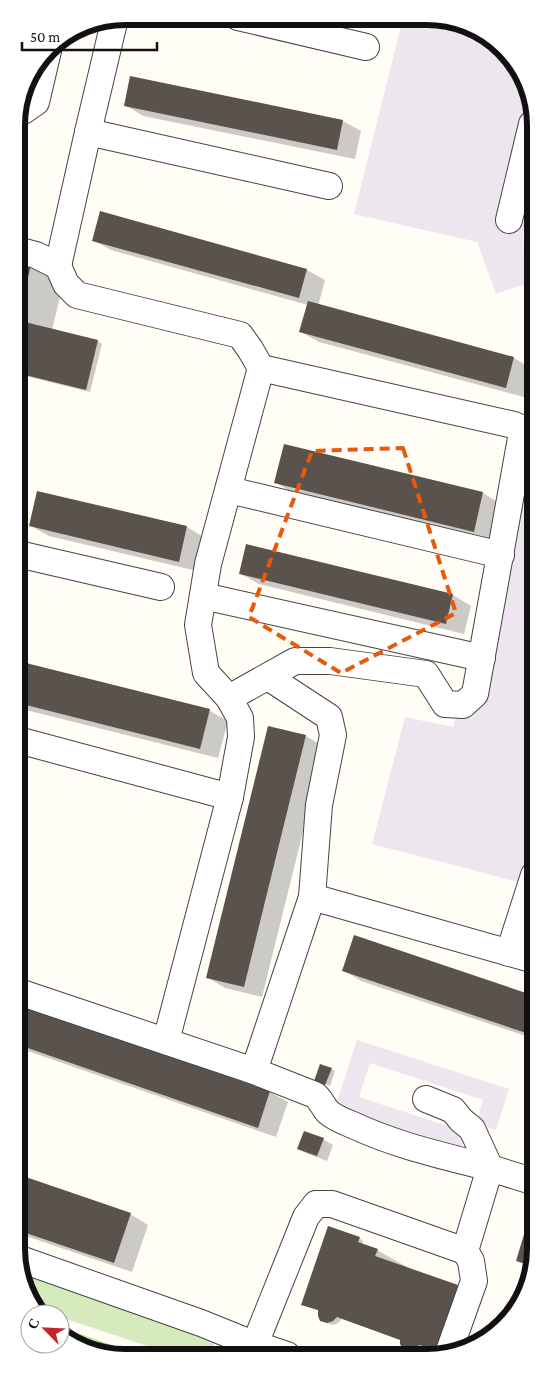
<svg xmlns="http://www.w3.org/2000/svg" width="552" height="1374" font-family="'Crimson Pro',serif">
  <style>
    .industrial { fill: #eee6ef }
    .green { fill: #d5ebbd }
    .forest { fill: #b9dc9c }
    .shadow { fill: #0003 }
    .building { fill: #5a524d }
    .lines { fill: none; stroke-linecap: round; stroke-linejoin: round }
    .minor-casing { stroke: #444; stroke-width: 28 }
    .minor { stroke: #fff; stroke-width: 26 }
    .marked { fill: none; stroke: #e8590c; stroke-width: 4; stroke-dasharray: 10 6; stroke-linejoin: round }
    .rim { fill: none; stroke: #111; stroke-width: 6 }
  </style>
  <rect width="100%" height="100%" fill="#fffdf5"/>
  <g class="industrial">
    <path d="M 403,18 L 448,18 L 504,48 L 532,97 L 533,232 L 523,231 L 525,284 L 496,294 L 477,242 L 354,214 Z"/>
    <path d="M 531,429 L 533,430 L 534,886 L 372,844 L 405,717 L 453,727 Z"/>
    <path d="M 357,1040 L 509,1089 L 496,1130 L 476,1123 L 483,1100 L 370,1063 L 359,1097 L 466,1132 L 459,1155 L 333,1114 Z"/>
  </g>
  <path class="green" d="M 20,1274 L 215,1341 L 210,1355 L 174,1355 L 60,1317 L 60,1314 L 50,1314 L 41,1311 Z"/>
  <path class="forest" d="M 80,1334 L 143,1356 L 104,1356 L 75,1341 Z"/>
  <g class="shadow">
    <path d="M 341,18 L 387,18 L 384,28 Z"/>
    <path d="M 53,44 L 21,100 L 27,77 Z"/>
    <path d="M 125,105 L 343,121 L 361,131 L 355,159 L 143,116 Z"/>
    <path d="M 93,240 L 307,270 L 325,280 L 318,306 L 514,358 L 532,369 L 524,397 L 319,342 L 301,332 L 308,305 L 111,250 Z"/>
    <path d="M 17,263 L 31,266 L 63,284 L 52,330 L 98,341 L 102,344 L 90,392 L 17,374 Z"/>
    <path d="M 285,445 L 483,493 L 501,504 L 492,541 L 294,493 L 276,483 Z"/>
    <path d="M 38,492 L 187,527 L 205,538 L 197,571 L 49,536 L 31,526 Z"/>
    <path d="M 247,545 L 453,595 L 471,606 L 464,634 L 259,584 L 241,574 Z"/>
    <path d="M 18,663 L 210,711 L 228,721 L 218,758 L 18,708 Z"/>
    <path d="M 306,736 L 324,747 L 262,997 L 225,988 L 207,977 Z"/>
    <path d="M 343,970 L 535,997 L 535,1039 L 361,981 Z"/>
    <path d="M 19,1005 L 270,1092 L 288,1102 L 276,1137 L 19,1048 Z"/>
    <path d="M 331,1069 L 335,1071 L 330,1086 L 320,1083 Z"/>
    <path d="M 323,1139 L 333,1145 L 327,1161 L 308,1154 L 298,1149 Z"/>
    <path d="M 20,1177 L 130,1214 L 148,1225 L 132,1272 L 20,1234 Z"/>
    <path d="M 529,1223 L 535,1225 L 536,1255 L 531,1268 L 517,1260 Z"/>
    <path d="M 359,1238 L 363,1241 L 362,1245 L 377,1250 L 407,1267 L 406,1269 L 462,1289 L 440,1352 L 424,1346 L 418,1353 L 415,1354 L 409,1351 L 402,1340 L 342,1319 L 338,1323 L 333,1325 L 326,1323 L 321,1320 L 319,1311 L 307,1306 Z"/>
  </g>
  <g class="building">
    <path d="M 130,76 L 343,120 L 337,150 L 124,106 Z"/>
    <path d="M 100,211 L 307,269 L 299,298 L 92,241 Z"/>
    <path d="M 17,261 L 31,265 L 19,315 L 17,315 Z"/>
    <path d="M 308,301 L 514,357 L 506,388 L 299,332 Z"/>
    <path d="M 17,320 L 98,340 L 86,390 L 17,373 Z"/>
    <path d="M 284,444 L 483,492 L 474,532 L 274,483 Z"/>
    <path d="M 37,491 L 187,526 L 179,562 L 29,526 Z"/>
    <path d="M 246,544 L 453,594 L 446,624 L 239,574 Z"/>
    <path d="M 18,661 L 210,709 L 200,749 L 18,703 Z"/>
    <path d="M 268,726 L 306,735 L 244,987 L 206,978 Z"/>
    <path d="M 354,935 L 535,996 L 535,1036 L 342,971 Z"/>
    <path d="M 19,1004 L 270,1091 L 258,1128 L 19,1045 Z"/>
    <path d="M 320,1064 L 332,1068 L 325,1085 L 314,1081 Z"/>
    <path d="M 304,1131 L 324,1138 L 317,1156 L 297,1149 Z"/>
    <path d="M 20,1175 L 131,1213 L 114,1263 L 20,1231 Z"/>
    <path d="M 528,1221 L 535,1224 L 536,1255 L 532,1266 L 516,1261 Z"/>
    <path d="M 328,1226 L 360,1237 L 358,1242 L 378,1249 L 375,1256 L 458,1285 L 436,1350 L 419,1345 L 413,1351 L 409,1352 L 403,1349 L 400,1344 L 400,1340 L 337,1317 L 333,1321 L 327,1323 L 320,1321 L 318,1316 L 318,1310 L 301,1305 Z"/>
  </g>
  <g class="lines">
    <g class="minor-casing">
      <g id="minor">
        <path d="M 238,17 L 366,47"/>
        <path d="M 19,110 L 23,111 L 36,102 L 48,51"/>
        <path d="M 88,132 L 115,18"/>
        <path d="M 509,220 L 532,124"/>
        <path d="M 17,250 L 36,255 L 58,266 L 66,284 L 77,295 L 240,335 L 250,349 L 261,368 L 208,564 L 198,625 L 206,673 L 229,698 L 240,718 L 241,737 L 230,797 L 166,1041"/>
        <path d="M 58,266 L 88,132 L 329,186"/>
        <path d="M 229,490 L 501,555"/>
        <path d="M 18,554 L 161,587"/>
        <path d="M 203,596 L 482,658"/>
        <path d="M 268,677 L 329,717 L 333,735 L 319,805 L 312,897"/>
        <path d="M 229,698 L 295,661 L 330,661 L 426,674 L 445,704 L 463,705 L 475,694 L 521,438 L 521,428 L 514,425 L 261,368"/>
        <path d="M 18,740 L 230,797"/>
        <path d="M 509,953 L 534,875"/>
        <path d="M 19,992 L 254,1071 L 312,897 L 535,960"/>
        <path d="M 254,1071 L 315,1095 C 321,1100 324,1108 328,1112 C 336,1119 346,1122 355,1126 C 398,1146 445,1156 490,1168"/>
        <path d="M 426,1099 L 453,1110 L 461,1120 L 472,1129 L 490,1168"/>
        <path d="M 20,1259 L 201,1323 L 248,1342"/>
        <path d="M 255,1344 L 306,1217 L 316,1204 L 332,1204 L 465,1251"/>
        <path d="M 245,1350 L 248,1342 L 287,1355"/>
        <path d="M 448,1354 L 474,1281 L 471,1261 L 465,1251 L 490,1168 L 535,1182"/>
      </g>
    </g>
    <use href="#minor" class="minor"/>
  </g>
  <path class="marked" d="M 403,448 L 456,613 L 341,673 L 249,617 L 312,451 Z"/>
  <path d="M0 0H552V1374H0ZM125 25H427A100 100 0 0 1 527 125V1249A100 100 0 0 1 427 1349H125A100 100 0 0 1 25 1249V125A100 100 0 0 1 125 25Z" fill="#fff" fill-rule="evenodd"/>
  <path class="rim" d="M125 25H427A100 100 0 0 1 527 125V1249A100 100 0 0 1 427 1349H125A100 100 0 0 1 25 1249V125A100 100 0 0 1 125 25Z"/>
  <g transform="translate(45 1329) rotate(294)"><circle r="24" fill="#ffffff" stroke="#a0a0a0"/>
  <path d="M0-4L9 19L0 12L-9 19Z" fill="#c4262e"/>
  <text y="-8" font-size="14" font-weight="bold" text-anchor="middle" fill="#111111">С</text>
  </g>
  <path d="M22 42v8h135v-8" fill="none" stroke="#111111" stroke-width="2.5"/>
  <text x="30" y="42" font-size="15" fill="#111111" stroke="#ffffff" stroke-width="4" paint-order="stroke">50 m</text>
</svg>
